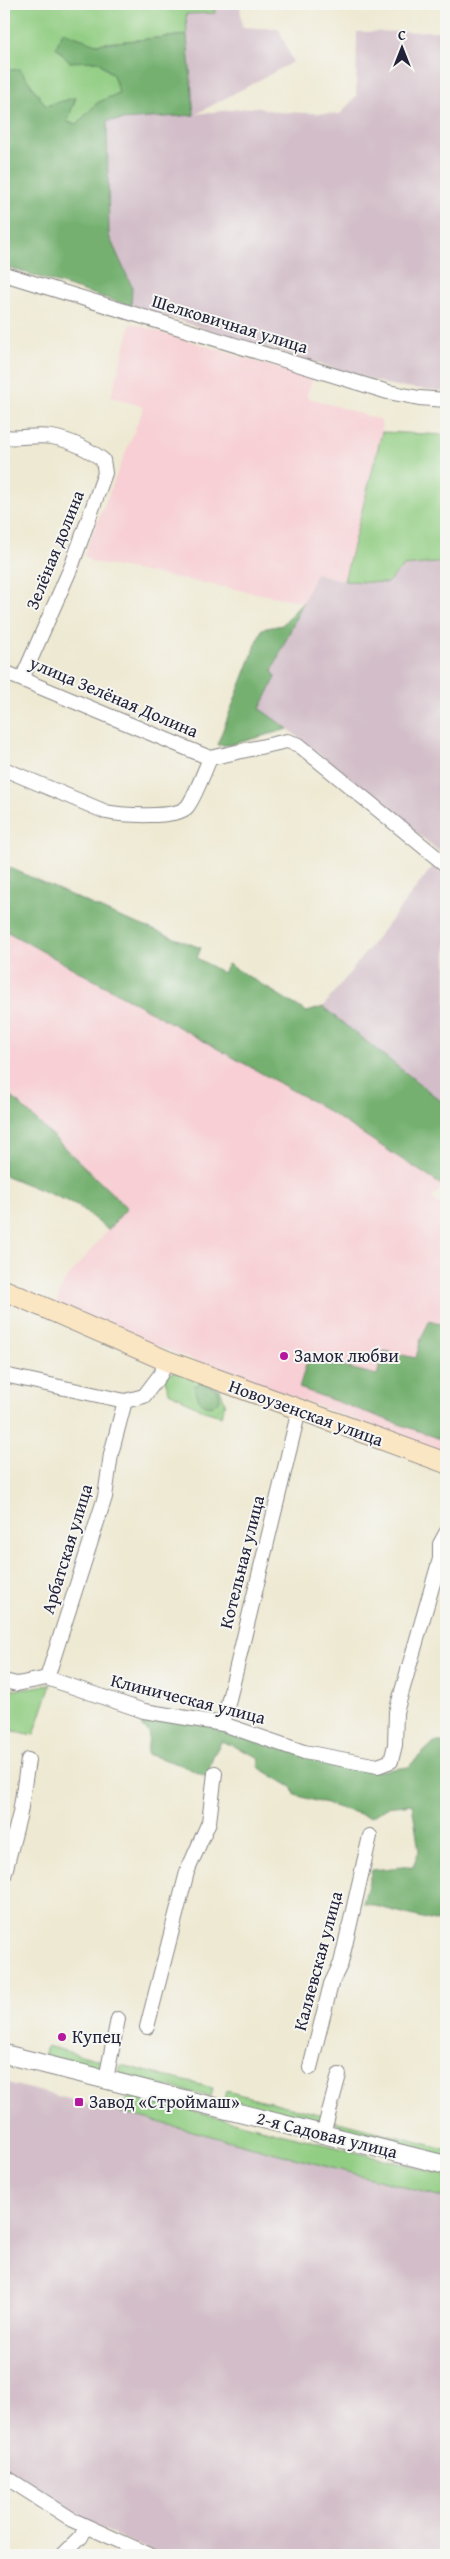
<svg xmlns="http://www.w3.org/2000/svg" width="450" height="2559" font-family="'Gentium Book Plus',serif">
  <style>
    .built { fill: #f7cfd4 }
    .industrial { fill: #d2bdc8 }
    .green { fill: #91cd82; stroke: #5a785e }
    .forest { fill: #74b070; stroke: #4b6956 }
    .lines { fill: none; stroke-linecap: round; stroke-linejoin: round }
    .minor-casing { stroke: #888686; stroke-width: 16 }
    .tertiary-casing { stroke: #888686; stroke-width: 20 }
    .secondary-casing { stroke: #888686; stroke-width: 22 }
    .minor { stroke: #fff; stroke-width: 14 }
    .tertiary { stroke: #fff; stroke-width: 18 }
    .secondary { stroke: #fbe6c4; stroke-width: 20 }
    .poi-dot { fill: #b5179e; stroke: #f6f6f2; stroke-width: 2 }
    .labels { text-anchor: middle; stroke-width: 4; stroke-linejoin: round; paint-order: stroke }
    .street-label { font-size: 18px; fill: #22223b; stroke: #f6f6f2 }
    .poi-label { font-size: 18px; fill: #22223b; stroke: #f6f6f2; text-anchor: start }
  </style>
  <rect width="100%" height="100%" fill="#f6f6f2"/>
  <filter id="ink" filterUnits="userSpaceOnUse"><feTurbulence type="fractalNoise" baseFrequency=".02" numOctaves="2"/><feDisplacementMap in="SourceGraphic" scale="10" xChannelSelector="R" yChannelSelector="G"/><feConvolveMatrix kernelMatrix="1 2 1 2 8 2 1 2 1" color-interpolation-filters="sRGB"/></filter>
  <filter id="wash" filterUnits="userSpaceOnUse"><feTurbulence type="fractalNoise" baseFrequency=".0096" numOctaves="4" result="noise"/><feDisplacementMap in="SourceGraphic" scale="20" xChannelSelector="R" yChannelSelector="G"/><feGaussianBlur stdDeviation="1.12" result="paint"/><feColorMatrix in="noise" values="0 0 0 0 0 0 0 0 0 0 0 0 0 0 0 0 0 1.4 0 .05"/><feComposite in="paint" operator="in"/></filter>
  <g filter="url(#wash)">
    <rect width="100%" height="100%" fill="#eee9d2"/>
    <g class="built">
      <path d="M 131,323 L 313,379 L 306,397 L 381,420 L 382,432 L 344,581 L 317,573 L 303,602 L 92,562 L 84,555 L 144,407 L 111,397 Z"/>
      <path d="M 4,930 L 315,1103 L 444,1186 L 432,1198 L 446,1210 L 446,1454 L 169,1351 L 56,1303 L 64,1282 L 126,1208 L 4,1089 Z"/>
    </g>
    <g class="industrial">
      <path d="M 214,4 L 240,4 L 242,27 L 279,29 L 293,62 L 196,114 L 256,107 L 277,112 L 340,114 L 356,96 L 357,32 L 446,31 L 446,392 L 389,385 L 131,306 L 132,287 L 109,236 L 107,121 L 194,115 L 186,14 L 215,13 Z"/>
      <path d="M 446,562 L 446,857 L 288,729 L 260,710 L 276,677 L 272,671 L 316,573 L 344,581 L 386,583 L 404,566 Z"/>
      <path d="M 433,866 L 446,877 L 446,1105 L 323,1007 Z"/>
      <path d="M 4,2082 L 446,2198 L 446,2555 L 160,2555 L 73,2516 L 4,2468 Z"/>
    </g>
    <g class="green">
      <path d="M 4,4 L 214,4 L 215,13 L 186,14 L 187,35 L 96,44 L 98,61 L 113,75 L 119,93 L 97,103 L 77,124 L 66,122 L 76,98 L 46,106 L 20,70 L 4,71 Z"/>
      <path d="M 382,432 L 446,435 L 446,562 L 404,566 L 387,583 L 344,581 Z"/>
      <path d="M 175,1372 L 220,1389 L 225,1403 L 221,1416 L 204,1411 L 169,1392 L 165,1380 L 168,1374 Z"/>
      <path d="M 51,1684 L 34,1735 L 13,1731 L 10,1720 L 4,1712 L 4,1686 L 18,1690 Z"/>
      <path d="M 47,2046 L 100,2060 L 98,2070 L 44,2056 Z"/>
      <path d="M 121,2065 L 213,2088 L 211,2097 L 118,2075 Z"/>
      <path d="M 226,2091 L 323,2115 L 317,2121 L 224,2099 Z"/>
      <path d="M 134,2096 L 446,2175 L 446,2198 L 120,2112 L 127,2098 Z"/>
      <path d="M 331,2120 L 446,2149 L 446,2154 L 441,2157 L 349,2132 Z"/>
    </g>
    <g class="forest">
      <path d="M 63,32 L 96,44 L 187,35 L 194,115 L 107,121 L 109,236 L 132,287 L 131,306 L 4,266 L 4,71 L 20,69 L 46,106 L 76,97 L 67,122 L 77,124 L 97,103 L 119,93 L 113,75 L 98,61 L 69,62 L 56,47 Z"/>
      <path d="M 303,602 L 272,671 L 276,677 L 260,709 L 288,729 L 230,745 L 217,745 L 262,629 L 282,625 Z"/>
      <path d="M 4,865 L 117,916 L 201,948 L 197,958 L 223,973 L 228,964 L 307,1012 L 323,1007 L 446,1105 L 446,1188 L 315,1103 L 4,930 Z"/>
      <path d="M 4,1089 L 127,1208 L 108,1230 L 77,1205 L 4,1175 Z"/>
      <path d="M 430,1320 L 446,1326 L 446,1441 L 299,1388 L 308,1358 L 377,1375 L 384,1351 L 416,1358 L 421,1338 Z"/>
      <path d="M 202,1383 L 219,1391 L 220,1400 L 211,1407 L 200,1402 L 194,1386 Z"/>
      <path d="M 126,1709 L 229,1730 L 378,1771 L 408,1767 L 434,1742 L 446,1742 L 446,1924 L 363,1903 L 372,1870 L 413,1866 L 419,1851 L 412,1804 L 387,1807 L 371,1817 L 295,1795 L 293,1788 L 258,1767 L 260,1758 L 222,1741 L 213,1756 L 207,1777 L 181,1765 L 147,1754 L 149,1733 Z"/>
    </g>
  </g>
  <g filter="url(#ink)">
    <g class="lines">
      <g class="minor-casing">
        <g id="minor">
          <path d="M 4,274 L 388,392 L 419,398 L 446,400"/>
          <path d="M 4,437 C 20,439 36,434 52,437 C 69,440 89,449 103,460 L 105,473 L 72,565 L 22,679"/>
          <path d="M 4,672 L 210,758"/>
          <path d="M 210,758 L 287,741 L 299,745 L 446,865"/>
          <path d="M 4,769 L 106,812 C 121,815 176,819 187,807 C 194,799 205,770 210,758"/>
          <path d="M 4,1375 L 125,1401 L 144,1396 L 160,1375 L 167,1361"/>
          <path d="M 47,1678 L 105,1497 L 111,1454 L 125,1401"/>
          <path d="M 4,1681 L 17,1684 L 47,1678 L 144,1711 L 223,1724 L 304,1752 L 378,1766 L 391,1761 L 395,1745 L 396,1712 L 440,1559 L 440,1544 L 446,1533"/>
          <path d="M 223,1724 L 299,1410"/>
          <path d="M 4,1876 L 20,1813 L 28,1760"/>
          <path d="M 147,2027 L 187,1872 L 209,1822 L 215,1773"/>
          <path d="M 310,2068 L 331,1984 L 341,1963 L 370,1836"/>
          <path d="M 106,2079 L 118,2019"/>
          <path d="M 323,2134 L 339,2075"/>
          <path d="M 4,2476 L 73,2520 L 150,2555"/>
          <path d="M 63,2555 L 81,2537 L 86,2527"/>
        </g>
      </g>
      <g class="tertiary-casing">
        <path id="tertiary" d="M 4,2054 L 446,2165"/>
      </g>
      <g class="secondary-casing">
        <path id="secondary" d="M 4,1290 L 167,1361 L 446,1463"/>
      </g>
      <use href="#minor" class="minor"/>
      <use href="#tertiary" class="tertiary"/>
      <use href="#secondary" class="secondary"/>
    </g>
  </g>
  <g class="poi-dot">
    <circle cx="284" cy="1356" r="5"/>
    <circle cx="62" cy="2037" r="5"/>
    <rect x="74" y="2097" width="10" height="10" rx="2.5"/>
  </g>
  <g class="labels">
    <g class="street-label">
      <text transform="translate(230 324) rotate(17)" y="6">Шелковичная улица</text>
      <text transform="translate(55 550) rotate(-68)" y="6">Зелёная долина</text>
      <text transform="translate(114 697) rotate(23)" y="6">улица Зелёная Долина</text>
      <text transform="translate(306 1413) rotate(20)" y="6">Новоузенская улица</text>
      <text transform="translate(67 1549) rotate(-73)" y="6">Арбатская улица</text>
      <text transform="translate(242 1562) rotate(-76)" y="6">Котельная улица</text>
      <text transform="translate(188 1699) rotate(14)" y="6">Клиническая улица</text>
      <text transform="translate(318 1961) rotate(-75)" y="6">Каляевская улица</text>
      <text transform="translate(327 2135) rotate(14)" y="6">2-я Садовая улица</text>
    </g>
    <g class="poi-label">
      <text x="294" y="1362">Замок любви</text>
      <text x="72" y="2043">Купец</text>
      <text x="89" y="2108">Завод «Строймаш»</text>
    </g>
  </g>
  <rect width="450" height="2559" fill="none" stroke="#f6f6f2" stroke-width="20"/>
  <g transform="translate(402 48)" stroke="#f6f6f2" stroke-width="4" paint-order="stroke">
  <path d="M0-4L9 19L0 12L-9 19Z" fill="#22223b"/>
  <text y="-8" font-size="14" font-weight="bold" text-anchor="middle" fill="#22223b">С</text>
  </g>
</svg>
